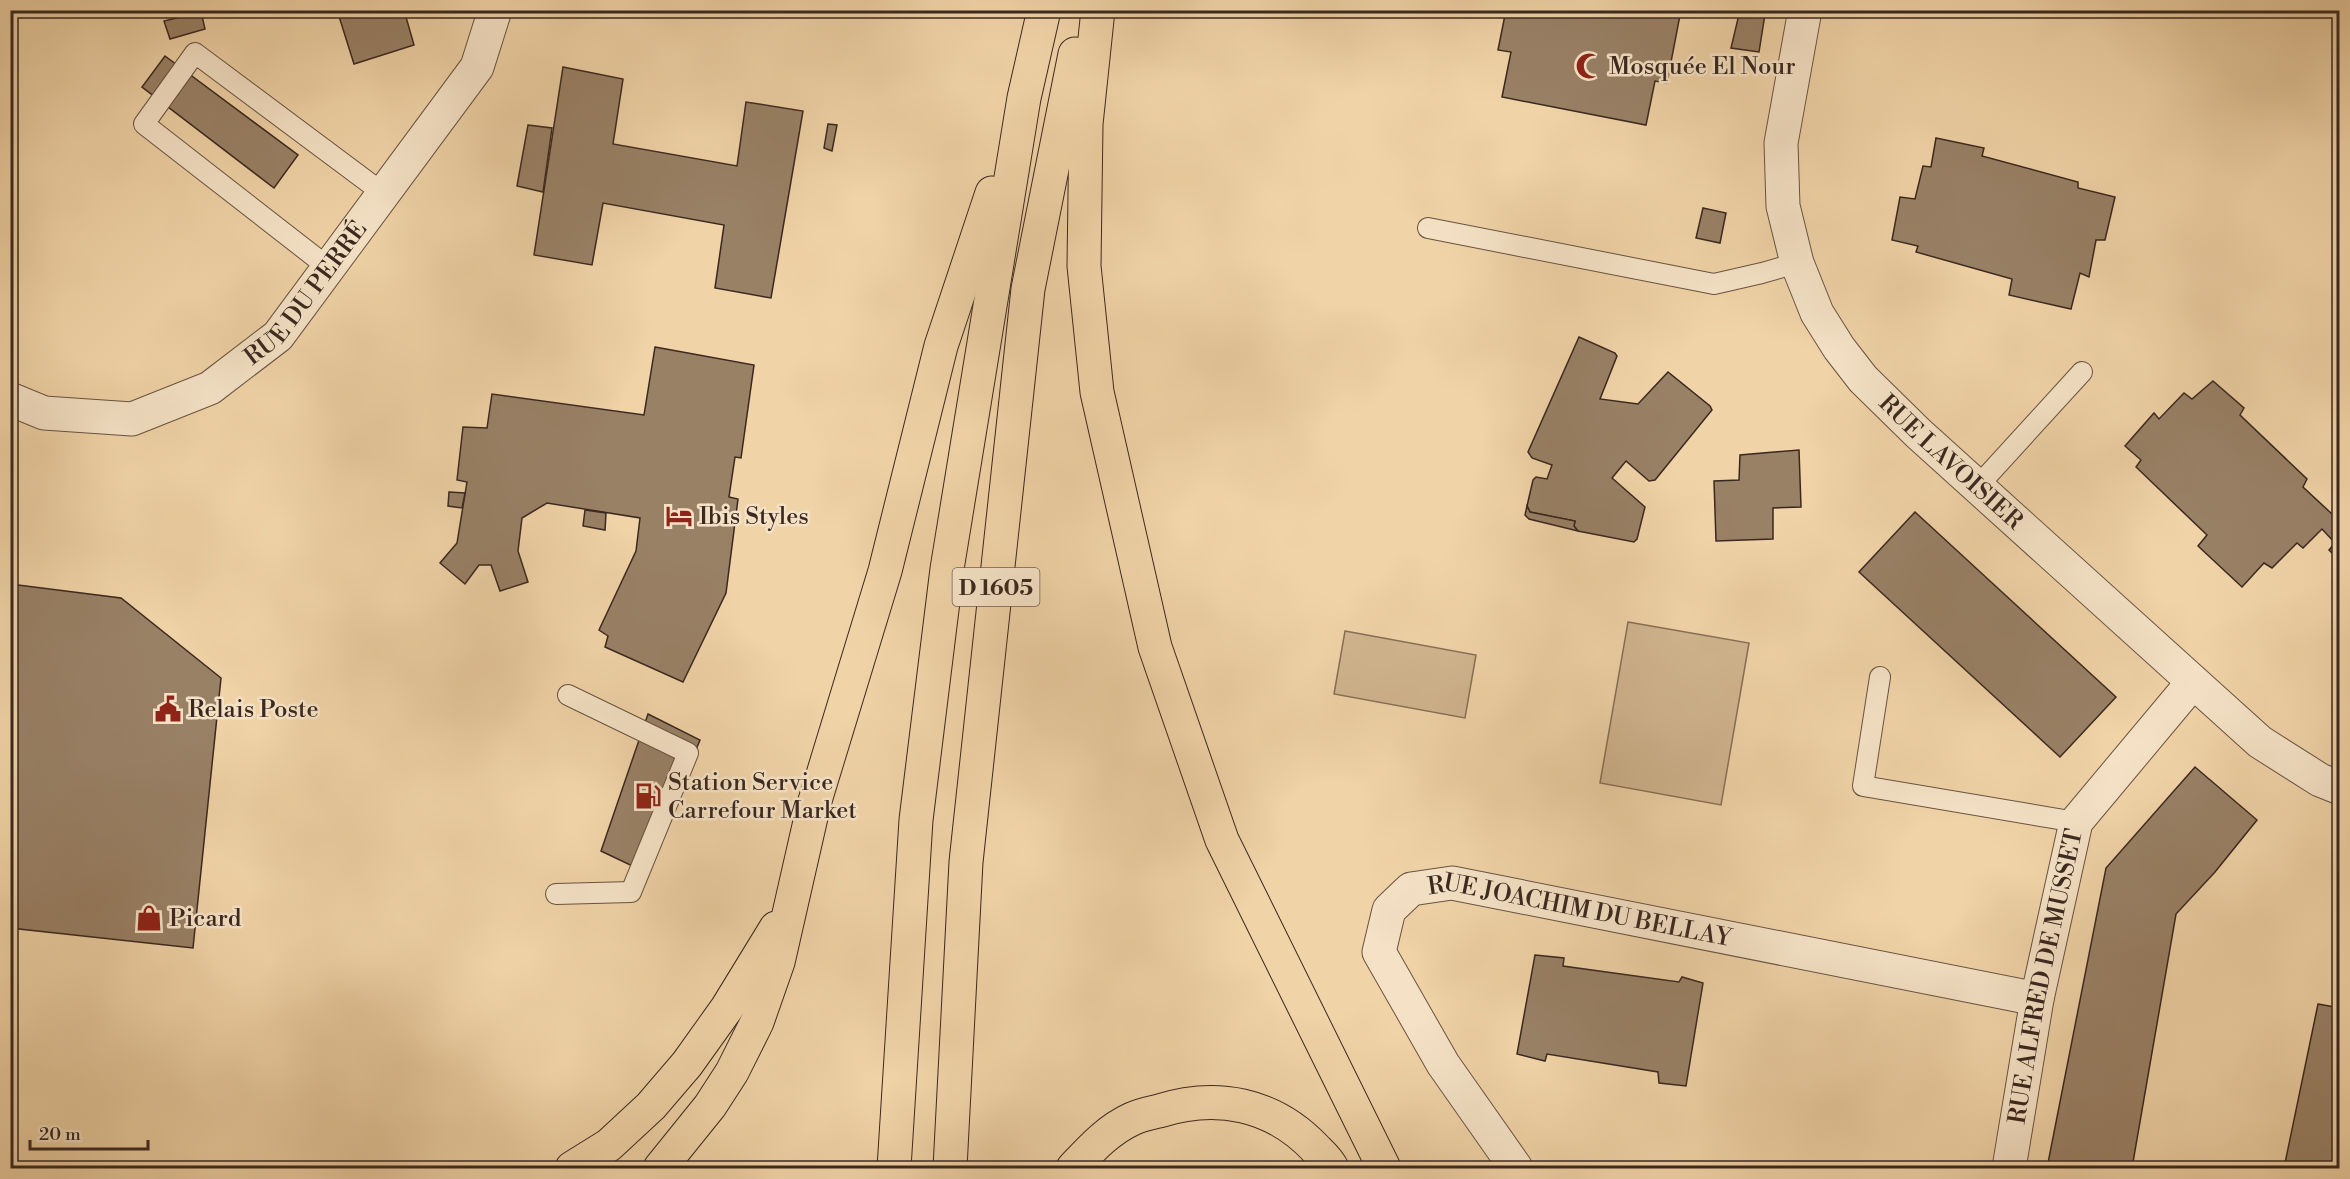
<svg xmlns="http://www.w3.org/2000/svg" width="2350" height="1179" font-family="'Libre Bodoni',serif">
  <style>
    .green { fill: #d1b690; stroke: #866f58; stroke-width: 1.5 }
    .building { fill: #998166; stroke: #3a2820; stroke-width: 1.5 }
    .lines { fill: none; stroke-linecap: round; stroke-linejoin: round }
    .lane-casing { stroke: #685342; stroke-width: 22 }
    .street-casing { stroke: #685342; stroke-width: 35 }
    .primary-casing { stroke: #3a2820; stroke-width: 35 }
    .lane { stroke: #f5e2c6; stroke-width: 20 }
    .street { stroke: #f5e2c6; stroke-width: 33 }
    .primary { stroke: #f0d3a7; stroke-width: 33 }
    .labels { text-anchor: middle; stroke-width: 5; stroke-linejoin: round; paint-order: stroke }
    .shield { fill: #f5e2c6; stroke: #726052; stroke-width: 1.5 }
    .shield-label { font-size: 22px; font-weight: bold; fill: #3a2820 }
    .poi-label { font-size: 24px; fill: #3a2820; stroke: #f5e2c6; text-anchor: start }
    .street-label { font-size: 24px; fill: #3a2820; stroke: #f5e2c6 }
  </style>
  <rect width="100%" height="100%" fill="#f0d3a7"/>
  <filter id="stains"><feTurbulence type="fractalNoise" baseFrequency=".00333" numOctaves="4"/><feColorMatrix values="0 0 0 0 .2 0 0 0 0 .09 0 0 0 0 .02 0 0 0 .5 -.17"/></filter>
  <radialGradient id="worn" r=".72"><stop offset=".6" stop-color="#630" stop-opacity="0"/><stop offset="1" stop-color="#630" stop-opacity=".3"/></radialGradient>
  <g class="green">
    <path d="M 1628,622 L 1749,643 L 1721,805 L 1600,783 Z"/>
    <path d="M 1345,631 L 1476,655 L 1465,718 L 1334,694 Z"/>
  </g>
  <g class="building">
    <path d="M 337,10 L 404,10 L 414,45 L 354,64 Z"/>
    <path d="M 1506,10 L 1681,10 L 1667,83 L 1655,81 L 1646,125 L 1502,97 L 1511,52 L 1498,50 Z"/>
    <path d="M 1740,10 L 1765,14 L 1759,52 L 1731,48 Z"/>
    <path d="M 201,12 L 205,29 L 170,39 L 164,21 Z"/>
    <path d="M 165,56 L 298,155 L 274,188 L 142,87 Z"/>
    <path d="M 563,67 L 623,79 L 613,144 L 737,166 L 746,102 L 803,111 L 771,298 L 715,288 L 724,225 L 603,203 L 592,265 L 534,255 Z"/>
    <path d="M 828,124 L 837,125 L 832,151 L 824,148 Z"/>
    <path d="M 528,125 L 552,128 L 543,192 L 517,186 Z"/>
    <path d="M 1936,138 L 1984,148 L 1982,156 L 2078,182 L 2078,188 L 2115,197 L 2105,240 L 2096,240 L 2089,277 L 2080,273 L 2071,309 L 2009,295 L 2012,279 L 1916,252 L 1918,246 L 1892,240 L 1900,197 L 1915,199 L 1923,166 L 1931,167 Z"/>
    <path d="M 1703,208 L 1726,213 L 1720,243 L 1696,238 Z"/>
    <path d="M 1579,337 L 1615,353 L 1617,356 L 1600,399 L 1638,404 L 1668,372 L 1710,406 L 1712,410 L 1655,480 L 1649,481 L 1626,461 L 1612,478 L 1645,507 L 1637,539 L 1634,542 L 1578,531 L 1574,526 L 1575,521 L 1530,512 L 1527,506 L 1533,480 L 1536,477 L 1547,479 L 1552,465 L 1532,458 L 1528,452 Z"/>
    <path d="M 655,347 L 754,365 L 741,458 L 735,457 L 729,497 L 738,499 L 726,593 L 683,682 L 605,647 L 608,636 L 599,630 L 636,551 L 640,518 L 547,503 L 522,518 L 518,551 L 528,582 L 500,591 L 491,565 L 479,565 L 465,584 L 440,563 L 457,543 L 467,482 L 457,480 L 463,427 L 487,428 L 492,394 L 644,415 Z"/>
    <path d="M 2213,381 L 2244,408 L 2240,415 L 2307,479 L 2303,487 L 2332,514 L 2340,505 L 2340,561 L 2329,550 L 2335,543 L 2322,529 L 2303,548 L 2297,543 L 2272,568 L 2264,563 L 2242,587 L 2198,546 L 2207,535 L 2136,467 L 2141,460 L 2125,446 L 2154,413 L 2159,419 L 2184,393 L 2192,399 Z"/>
    <path d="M 1799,450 L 1801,507 L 1773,508 L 1773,539 L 1716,541 L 1714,481 L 1739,480 L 1740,455 Z"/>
    <path d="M 449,492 L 465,493 L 462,508 L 448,506 Z"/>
    <path d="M 1527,506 L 1530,512 L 1575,521 L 1574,526 L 1578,531 L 1529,519 L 1525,515 Z"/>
    <path d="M 585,510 L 606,513 L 605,530 L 583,526 Z"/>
    <path d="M 1915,512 L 2116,697 L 2060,757 L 1859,572 Z"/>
    <path d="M 10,584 L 121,598 L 221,678 L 193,948 L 10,928 Z"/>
    <path d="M 648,714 L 700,740 L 645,872 L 601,851 Z"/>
    <path d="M 2195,767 L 2257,820 L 2215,872 L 2176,914 L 2132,1168 L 2047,1168 L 2106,868 Z"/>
    <path d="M 1535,955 L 1564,958 L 1563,966 L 1679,982 L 1682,977 L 1703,983 L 1686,1086 L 1659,1083 L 1658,1072 L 1547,1054 L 1545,1061 L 1517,1054 Z"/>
    <path d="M 2318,1004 L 2340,1008 L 2340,1168 L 2284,1168 Z"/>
  </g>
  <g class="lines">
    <g class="lane-casing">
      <g id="lane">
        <path d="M 1428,228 L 1714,284 L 1762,273 L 1797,263"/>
        <path d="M 329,268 L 144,124 L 195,53 L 384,194"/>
        <path d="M 1977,487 L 2082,372"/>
        <path d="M 1880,677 L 1863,786 L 2076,822"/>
        <path d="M 556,894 L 631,892 L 688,753 L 568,695"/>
      </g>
    </g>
    <g class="street-casing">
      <g id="street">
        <path id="s1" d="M 1805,10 L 1781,143 L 1783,206 L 1797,263 L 1817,313 L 1839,348 L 1863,379 L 1918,433 L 2260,742 L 2320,780 L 2340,788"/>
        <path id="s2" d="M 10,399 L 44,413 L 132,419 L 210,388 L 278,336 L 477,67 L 495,10"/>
        <path id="s3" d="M 1516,1168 L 1443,1064 L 1379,952 L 1389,910 L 1411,889 L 1452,883 L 2037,999"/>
        <path id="s4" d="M 2009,1168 L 2037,999 L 2076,822 L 2193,682"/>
      </g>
    </g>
    <g class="primary-casing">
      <g id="primary">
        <path d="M 1098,10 L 1086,124 L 1084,266 L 1097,392 L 1155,647 L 1222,840 L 1384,1168"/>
        <path d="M 572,1168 L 609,1145 L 651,1106 L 687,1064 L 727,1008 L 776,928"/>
        <path d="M 660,1168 L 710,1106 L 732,1072 L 757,1022 L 778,962 L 814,804 L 885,571 L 941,346 L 992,193"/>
        <path d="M 894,1168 L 916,820 L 947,569 L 1024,98 L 1044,10"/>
        <path d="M 950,1168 L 966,862 L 1028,289 L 1075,54"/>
        <path d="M 1073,1168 C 1091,1149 1108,1130 1132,1119 C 1140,1115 1150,1113 1159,1111 C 1216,1093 1272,1103 1315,1148 C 1321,1154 1328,1160 1332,1168"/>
      </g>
    </g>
    <use href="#lane" class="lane"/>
    <use href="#street" class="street"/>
    <use href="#primary" class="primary"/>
  </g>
  <defs>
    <g id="mosque-bare" transform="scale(2.07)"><path d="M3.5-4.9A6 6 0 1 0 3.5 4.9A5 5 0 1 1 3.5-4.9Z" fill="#8f2418" stroke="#f5e2c6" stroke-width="2.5" paint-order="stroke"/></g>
    <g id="hotel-bare" transform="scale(2.07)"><path d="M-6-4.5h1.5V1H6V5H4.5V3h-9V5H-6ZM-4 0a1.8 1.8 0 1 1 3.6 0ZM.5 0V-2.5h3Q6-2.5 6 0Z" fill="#8f2418" stroke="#f5e2c6" stroke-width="2.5" paint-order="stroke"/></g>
    <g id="civic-bare" transform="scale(2.07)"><path d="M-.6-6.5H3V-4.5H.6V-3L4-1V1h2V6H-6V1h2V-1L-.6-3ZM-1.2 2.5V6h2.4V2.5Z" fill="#8f2418" stroke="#f5e2c6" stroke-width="2.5" paint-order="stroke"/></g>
    <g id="fuel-bare" transform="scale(2.07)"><path d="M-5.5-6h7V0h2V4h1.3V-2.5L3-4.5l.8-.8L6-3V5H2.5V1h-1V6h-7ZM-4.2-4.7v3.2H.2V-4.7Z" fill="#8f2418" stroke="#f5e2c6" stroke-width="2.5" paint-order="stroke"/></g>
    <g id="shop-bare" transform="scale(2.07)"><path d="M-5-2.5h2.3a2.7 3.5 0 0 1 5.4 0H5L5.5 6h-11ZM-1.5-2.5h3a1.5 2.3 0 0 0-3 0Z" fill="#8f2418" stroke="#f5e2c6" stroke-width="2.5" paint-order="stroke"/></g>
  </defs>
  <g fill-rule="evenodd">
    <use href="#mosque-bare" x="1589" y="66"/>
    <use href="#hotel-bare" x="679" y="516"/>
    <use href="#civic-bare" x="168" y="709"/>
    <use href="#fuel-bare" x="648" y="796"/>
    <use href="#shop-bare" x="149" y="918"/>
  </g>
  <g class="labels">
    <rect class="shield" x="952.5" y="568" width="87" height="38" rx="4.5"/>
    <g class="shield-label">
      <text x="996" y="595">D 1605</text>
    </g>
    <g class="poi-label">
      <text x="1609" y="74">Mosquée El Nour</text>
      <text x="699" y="524">Ibis Styles</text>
      <text x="188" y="717">Relais Poste</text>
      <text x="668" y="790">Station Service<tspan x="668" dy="28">Carrefour Market</tspan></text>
      <text x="169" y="926">Picard</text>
    </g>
    <g class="street-label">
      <text dy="8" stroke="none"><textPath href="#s2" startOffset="345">RUE DU PERRÉ</textPath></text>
      <text dy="8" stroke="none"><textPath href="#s1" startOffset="512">RUE LAVOISIER</textPath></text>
      <text dy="8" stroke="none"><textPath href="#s3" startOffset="501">RUE JOACHIM DU BELLAY</textPath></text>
      <text dy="8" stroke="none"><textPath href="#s4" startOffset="195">RUE ALFRED DE MUSSET</textPath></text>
    </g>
  </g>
  <rect width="2350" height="1179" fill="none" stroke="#f0d3a7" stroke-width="36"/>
  <rect x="12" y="12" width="2326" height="1155" fill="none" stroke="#3a2820" stroke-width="3"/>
  <rect x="18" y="18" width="2314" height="1143" fill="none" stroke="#3a2820" stroke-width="1.5"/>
  <path d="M30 1140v9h118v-9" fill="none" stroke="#3a2820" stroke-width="3"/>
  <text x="39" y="1140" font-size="18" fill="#3a2820" stroke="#f5e2c6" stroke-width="4.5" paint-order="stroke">20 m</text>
  <rect width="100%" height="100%" filter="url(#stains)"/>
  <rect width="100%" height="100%" fill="url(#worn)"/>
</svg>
